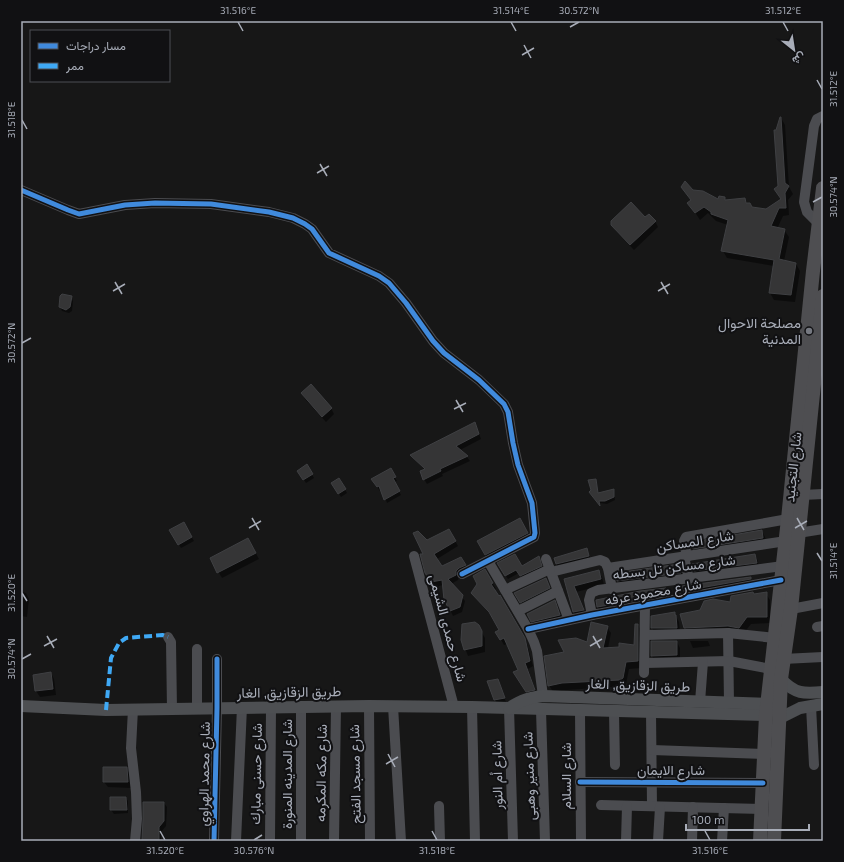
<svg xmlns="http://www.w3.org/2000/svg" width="844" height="862" font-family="'Exo 2',Vazirmatn,sans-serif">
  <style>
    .shadow { fill: #0007 }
    .building { fill: #353536; stroke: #3f4043 }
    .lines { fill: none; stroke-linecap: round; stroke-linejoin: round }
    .minor { stroke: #4b4c50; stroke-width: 10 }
    .major { stroke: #4d4f52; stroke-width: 12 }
    .highway { stroke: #4e4e51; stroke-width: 14 }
    .quiet { stroke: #3fa9f5; stroke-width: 4; stroke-dasharray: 8 4; stroke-linecap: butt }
    .cycleway-casing { stroke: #111113; stroke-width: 8 }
    .cycleway { stroke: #408adc; stroke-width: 5 }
    .ticks { fill: none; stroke: #a8adb8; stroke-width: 1.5 }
    .poi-dot { fill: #757880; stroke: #111113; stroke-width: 1.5 }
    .labels { text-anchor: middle; stroke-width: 4; stroke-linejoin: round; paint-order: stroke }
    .poi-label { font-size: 14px; fill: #a8adb8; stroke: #111113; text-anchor: end }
    .street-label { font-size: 14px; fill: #a8adb8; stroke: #111113 }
    .neatline { fill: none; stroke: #a8adb8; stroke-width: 1.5 }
    .ticks-label { font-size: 10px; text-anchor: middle; fill: #a8adb8 }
  </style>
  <rect width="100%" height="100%" fill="#171717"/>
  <g class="shadow">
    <path d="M 781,118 L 785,125 L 789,187 L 793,194 L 788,200 L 789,215 L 783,216 L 777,229 L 784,230 L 789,237 L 784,261 L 796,264 L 800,271 L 795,302 L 774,300 L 770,293 L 774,266 L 727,258 L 723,251 L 728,225 L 716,221 L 708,213 L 700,220 L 689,203 L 692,201 L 692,191 L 719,201 L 725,198 L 726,201 L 744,199 L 751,208 L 767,210 L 781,199 L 779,186 L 777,132 Z"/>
    <path d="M 645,219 L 655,221 L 658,227 L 634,250 L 616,231 L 612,225 Z"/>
    <path d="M 71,297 L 73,301 L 72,311 L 69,313 L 62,311 L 60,307 Z"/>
    <path d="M 302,393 L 331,408 L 334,414 L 326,422 L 305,399 Z"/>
    <path d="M 475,423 L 481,439 L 460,450 L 467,457 L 470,461 L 442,474 L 443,476 L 427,484 L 424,479 L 425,470 L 415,460 L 412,455 Z"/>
    <path d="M 307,466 L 314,478 L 306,483 L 298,471 Z"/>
    <path d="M 823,466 L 823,490 L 821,487 Z"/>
    <path d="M 390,470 L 397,481 L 394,482 L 401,495 L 387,503 L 382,489 L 380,491 L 374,483 Z"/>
    <path d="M 339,480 L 347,493 L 341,497 L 333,484 Z"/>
    <path d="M 595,480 L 598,494 L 613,490 L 615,500 L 607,504 L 600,503 L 600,505 L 591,494 Z"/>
    <path d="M 183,523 L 194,541 L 181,548 L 170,530 Z"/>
    <path d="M 524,527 L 532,541 L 490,563 L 485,555 Z"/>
    <path d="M 449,530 L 458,546 L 437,559 L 442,567 L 465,565 L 468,570 L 459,576 L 458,580 L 451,584 L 465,601 L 462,612 L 453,616 L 445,600 L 443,585 L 435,587 L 426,572 L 424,555 L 426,541 Z"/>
    <path d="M 762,531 L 765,537 L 766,544 L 697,554 L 694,548 Z"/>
    <path d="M 248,539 L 259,559 L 222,578 L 211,559 Z"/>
    <path d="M 587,550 L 592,562 L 560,570 L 556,564 Z"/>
    <path d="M 755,555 L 758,561 L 759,569 L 698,577 L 695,571 Z"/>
    <path d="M 539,557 L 543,570 L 523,579 L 519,573 L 508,579 L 498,564 L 522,567 Z"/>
    <path d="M 678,565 L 682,571 L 683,578 L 621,586 L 618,581 Z"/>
    <path d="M 485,571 L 496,589 L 494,590 L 498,597 L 500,596 L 527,644 L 533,666 L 528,669 L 537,695 L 530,697 L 515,673 L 520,671 L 508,644 L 504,645 L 497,633 L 500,631 L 493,617 L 476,598 L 473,593 Z"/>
    <path d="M 598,571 L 602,577 L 604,585 L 576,592 L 586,616 L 577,618 L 574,612 L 565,579 Z"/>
    <path d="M 750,578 L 754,584 L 688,597 L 683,587 Z"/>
    <path d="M 546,579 L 552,593 L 524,607 L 516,593 Z"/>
    <path d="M 665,589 L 668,595 L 670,600 L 601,613 L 598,607 L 597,601 Z"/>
    <path d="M 21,592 L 26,593 L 29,599 L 27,617 L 21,616 Z"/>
    <path d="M 766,594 L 770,600 L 770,623 L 751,624 L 743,634 L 689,634 L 685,627 L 701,611 L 731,603 L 754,595 Z"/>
    <path d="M 557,606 L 562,620 L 535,626 L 528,614 Z"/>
    <path d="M 676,616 L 679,622 L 680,633 L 656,634 L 652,628 L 652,617 Z"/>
    <path d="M 638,625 L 642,632 L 641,668 L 629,669 L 626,684 L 624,686 L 567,690 L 553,692 L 549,685 L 565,653 L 588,643 L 607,627 L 611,633 L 608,648 L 634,646 Z"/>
    <path d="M 478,626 L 485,638 L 485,652 L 468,656 L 462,640 Z"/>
    <path d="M 690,641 L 708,641 L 710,646 L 693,648 Z"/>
    <path d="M 652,642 L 677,642 L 680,648 L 680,661 L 655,662 L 652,656 Z"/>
    <path d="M 51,673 L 54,679 L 56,695 L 40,697 L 36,691 L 34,676 Z"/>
    <path d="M 499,684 L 506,702 L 497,703 L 495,700 Z"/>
    <path d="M 126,768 L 130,774 L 131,788 L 108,787 L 104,782 Z"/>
    <path d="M 111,798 L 126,798 L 128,801 L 128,813 L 114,814 L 111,810 Z"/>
    <path d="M 164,803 L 167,807 L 166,826 L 161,832 L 161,841 L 143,841 L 144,820 Z"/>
  </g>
  <g class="building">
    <path d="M 780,117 L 781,117 L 785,183 L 789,186 L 785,193 L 786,208 L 779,208 L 771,226 L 785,229 L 779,259 L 796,263 L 791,295 L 769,293 L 774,260 L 721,251 L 728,220 L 711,214 L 711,212 L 704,207 L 695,213 L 687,203 L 691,200 L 681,187 L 685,181 L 693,190 L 703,191 L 718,199 L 719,196 L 725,197 L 725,200 L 745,198 L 746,203 L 750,203 L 752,207 L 766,209 L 781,199 L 774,189 L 778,186 L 774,130 L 776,130 Z"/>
    <path d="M 631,202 L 645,217 L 649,214 L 656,221 L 630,245 L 611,225 L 611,221 Z"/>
    <path d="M 62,294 L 72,296 L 70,307 L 66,310 L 59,307 L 60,296 Z"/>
    <path d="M 311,384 L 332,408 L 322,417 L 301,393 Z"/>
    <path d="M 475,422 L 479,434 L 456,446 L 468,456 L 440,469 L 441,471 L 423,480 L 420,471 L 425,469 L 410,455 Z"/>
    <path d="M 307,464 L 313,474 L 303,480 L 297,471 Z"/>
    <path d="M 391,468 L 396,477 L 393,478 L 400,491 L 384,500 L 379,486 L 377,487 L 371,479 Z"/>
    <path d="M 339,478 L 346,489 L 338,494 L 331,483 Z"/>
    <path d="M 596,479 L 598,493 L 614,489 L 614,497 L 605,501 L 599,501 L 600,506 L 589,492 L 591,490 L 588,480 Z"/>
    <path d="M 520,518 L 528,533 L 485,555 L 477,541 Z"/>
    <path d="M 184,522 L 192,537 L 178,545 L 169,530 Z"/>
    <path d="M 449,529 L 456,541 L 434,554 L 442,566 L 461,557 L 466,565 L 459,568 L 456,571 L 456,575 L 448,579 L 463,595 L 460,607 L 450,611 L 444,600 L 442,580 L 431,582 L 425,573 L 420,554 L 423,554 L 413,533 L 418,531 L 427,540 Z"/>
    <path d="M 762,530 L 763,538 L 693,549 L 692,542 Z"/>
    <path d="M 248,538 L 256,553 L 217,573 L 210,558 Z"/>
    <path d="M 587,548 L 589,556 L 556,564 L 554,558 Z"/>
    <path d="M 515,554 L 522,566 L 539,556 L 542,566 L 520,576 L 516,570 L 505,576 L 497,563 Z"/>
    <path d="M 755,554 L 757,563 L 694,571 L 692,564 Z"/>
    <path d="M 679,564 L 681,573 L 617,581 L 616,573 Z"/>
    <path d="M 485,569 L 493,583 L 491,584 L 499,596 L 500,595 L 525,638 L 530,661 L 525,663 L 535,690 L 526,692 L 513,672 L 518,670 L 504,638 L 500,640 L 495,632 L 499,630 L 489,612 L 471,593 L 477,584 L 473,576 Z"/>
    <path d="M 599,570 L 601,579 L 574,586 L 584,610 L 573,612 L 564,579 Z"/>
    <path d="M 751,577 L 751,579 L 683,591 L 682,586 Z"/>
    <path d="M 546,578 L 550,588 L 520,603 L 514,593 Z"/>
    <path d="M 666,588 L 667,595 L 597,607 L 596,600 L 640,591 Z"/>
    <path d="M 753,592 L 754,594 L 767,592 L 767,617 L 747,617 L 739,628 L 728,626 L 684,628 L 680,614 L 700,610 L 704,601 L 713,599 L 730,602 L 731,596 Z"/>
    <path d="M 555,600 L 560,615 L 531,622 L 527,614 Z"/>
    <path d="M 675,612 L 675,615 L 676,615 L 677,628 L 651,628 L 651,616 Z"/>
    <path d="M 475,622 L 479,625 L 482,631 L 482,646 L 464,650 L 461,640 L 462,624 Z"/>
    <path d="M 591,622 L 608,626 L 603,648 L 619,647 L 619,643 L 634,645 L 635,624 L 638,624 L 638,661 L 626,662 L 623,678 L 620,680 L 562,683 L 548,686 L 544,656 L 564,652 L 558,640 L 576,638 L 587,642 Z"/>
    <path d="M 651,641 L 677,641 L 677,655 L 651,656 Z"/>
    <path d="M 51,672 L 53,689 L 35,691 L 33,675 Z"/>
    <path d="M 498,679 L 505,698 L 494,700 L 487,681 Z"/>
    <path d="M 103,767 L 127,767 L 128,782 L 103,782 Z"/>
    <path d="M 110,797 L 126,797 L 127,810 L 110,810 Z"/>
    <path d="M 143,802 L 164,802 L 164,821 L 159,827 L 159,840 L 142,840 L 143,819 Z"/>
  </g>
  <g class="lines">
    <g class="minor">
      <path d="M 21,190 L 68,210 L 79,214 L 125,205 L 155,203 L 211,204 L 269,212 L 293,218 L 305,224 L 312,229 L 329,253 L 379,276 L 389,283 L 406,303 L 433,341 L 444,353 L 479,380 L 504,404 L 508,412 L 513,443 L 518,465 L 532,503 L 535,533 L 534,537 L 462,574"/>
      <path d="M 818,223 L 807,212 L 804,202 L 814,126 L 817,119 L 823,116"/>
      <path d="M 802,495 L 823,494"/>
      <path d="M 798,533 L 823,529"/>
      <path d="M 414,556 L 454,707"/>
      <path d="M 684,557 L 689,579"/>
      <path d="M 687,557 L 684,541 L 686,537 L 788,519"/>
      <path d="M 546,559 L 569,620"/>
      <path d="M 488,561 L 528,629 L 534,642 L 537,651 L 543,696"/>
      <path d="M 608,568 L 786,541"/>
      <path d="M 551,572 L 600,560 L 605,562 L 608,568 L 612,589"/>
      <path d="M 505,590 L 550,569"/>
      <path d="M 791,609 L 823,603"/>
      <path d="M 518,611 L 558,591"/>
      <path d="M 592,615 L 589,600 L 591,593 L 598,590 L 783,566"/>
      <path d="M 817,627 L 823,626"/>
      <path d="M 528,629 L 592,615 L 781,580"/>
      <path d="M 728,633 L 729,703"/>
      <path d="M 645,635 L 728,633 L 775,638"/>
      <path d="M 168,637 L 171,642 L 172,710"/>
      <path d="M 783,659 L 823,657"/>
      <path d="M 645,663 L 729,661 L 771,669"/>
      <path d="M 644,673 L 645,605"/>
      <path d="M 700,702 L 703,662"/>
      <path d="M 369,706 L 370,841"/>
      <path d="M 393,706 L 401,841"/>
      <path d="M 811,706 L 814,765"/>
      <path d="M 301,707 L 301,841"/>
      <path d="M 472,707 L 475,841"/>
      <path d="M 509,708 L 513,841"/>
      <path d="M 133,709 L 131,748 L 136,792 L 137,819 L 135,841"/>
      <path d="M 197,709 L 197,649"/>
      <path d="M 541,710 L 545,841"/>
      <path d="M 580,711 L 581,841"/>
      <path d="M 614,712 L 615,765"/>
      <path d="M 651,712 L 652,806"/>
      <path d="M 652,750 L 764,754"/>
      <path d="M 580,782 L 763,783"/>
      <path d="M 601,805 L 762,809"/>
      <path d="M 439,806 L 440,841"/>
      <path d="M 214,841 L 217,708 L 217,659"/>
      <path d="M 236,841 L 242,707"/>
      <path d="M 270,841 L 271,707"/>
      <path d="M 334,841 L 336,706"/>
      <path d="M 626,841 L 627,806"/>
      <path d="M 658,841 L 660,807"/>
      <path d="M 692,841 L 693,807"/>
      <path d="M 722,841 L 724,808"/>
    </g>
    <g class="major">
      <path d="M 781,679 C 795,694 804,694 823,692"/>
      <path d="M 21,706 L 106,710 L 369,706 L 472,707 L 766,715"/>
      <path d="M 509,708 C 522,700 528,698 543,696 L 768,704"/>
      <path d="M 780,718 L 800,708 L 823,704"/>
    </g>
    <g class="highway">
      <path d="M 760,841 L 766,715 L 788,519 L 813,271 L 823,188"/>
      <path d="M 774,841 L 781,679 L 791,609 L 823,296"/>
    </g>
    <path class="quiet" d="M 106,710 L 111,658 L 119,643 L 126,638 L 163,635 L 168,637"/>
    <g class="cycleway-casing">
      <g id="cycleway">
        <path d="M 21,190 L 68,210 L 79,214 L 125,205 L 155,203 L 211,204 L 269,212 L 293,218 L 305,224 L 312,229 L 329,253 L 379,276 L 389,283 L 406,303 L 433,341 L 444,353 L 479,380 L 504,404 L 508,412 L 513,443 L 518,465 L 532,503 L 535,533 L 534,537 L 462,574"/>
        <path d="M 528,629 L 592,615 L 781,580"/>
        <path d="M 580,782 L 763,783"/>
        <path d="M 214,841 L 217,708 L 217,659"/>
      </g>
    </g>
    <use href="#cycleway" class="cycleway"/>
  </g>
  <path class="ticks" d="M 238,22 L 243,31M 511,22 L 516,31M 783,22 L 788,31M 570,27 L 579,22M 524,45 L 531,58M 522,55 L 534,48M 817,80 L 822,89M 22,120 L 27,129M 320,164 L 327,176M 317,173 L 329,166M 813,202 L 822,197M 115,282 L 122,294M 661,282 L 668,294M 113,291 L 125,284M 658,291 L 670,284M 22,343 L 31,338M 456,400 L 463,412M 454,409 L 466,403M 252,518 L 259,530M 797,518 L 804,530M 249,528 L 261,521M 795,528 L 807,521M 817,553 L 822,561M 22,593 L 27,601M 47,636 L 54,648M 593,636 L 600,648M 44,646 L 57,639M 590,646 L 602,639M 22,659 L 31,654M 388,754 L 395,767M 386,764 L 398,757M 160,831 L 165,840M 432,831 L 437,840M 705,831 L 710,840M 254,840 L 262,835"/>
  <circle class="poi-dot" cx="809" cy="331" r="4"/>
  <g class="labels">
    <g class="poi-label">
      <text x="801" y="328">مصلحة الاحوال<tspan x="801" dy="16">المدنية</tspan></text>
    </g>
    <g class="street-label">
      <text transform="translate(793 467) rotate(-84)" y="5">شارع التجنيد</text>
      <text transform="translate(695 541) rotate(-9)" y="5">شارع المساكن</text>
      <text transform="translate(674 567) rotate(-7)" y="5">شارع مساكن تل بسطه</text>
      <text transform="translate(653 592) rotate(-10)" y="5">شارع محمود عرفه</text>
      <text transform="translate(448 628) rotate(75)" y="5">شارع حمدى الشيمى</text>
      <text transform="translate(638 685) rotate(2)" y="5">طريق الزقازيق, الغار</text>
      <text transform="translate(289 692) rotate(-1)" y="5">طريق الزقازيق, الغار</text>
      <text x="671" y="775">شارع الايمان</text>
      <text transform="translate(321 773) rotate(-89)" y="5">شارع مكه المكرمه</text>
      <text transform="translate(204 774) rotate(-89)" y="5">شارع محمد الهراوي</text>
      <text transform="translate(256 774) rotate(-89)" y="5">شارع حسنى مبارك</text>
      <text transform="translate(287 774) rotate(-90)" y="5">شارع المدينه المنورة</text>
      <text transform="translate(355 774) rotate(-91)" y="5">شارع مسجد الفتح</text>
      <text transform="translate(497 775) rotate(-91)" y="5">شارع أم النور</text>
      <text transform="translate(529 776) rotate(-92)" y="5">شارع منير وهبى</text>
      <text transform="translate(566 776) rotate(-90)" y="5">شارع السلام</text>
    </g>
  </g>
  <rect width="844" height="862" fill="none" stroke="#111113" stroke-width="44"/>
  <rect x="30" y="30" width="140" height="52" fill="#111113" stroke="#4d4f55"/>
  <rect x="38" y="43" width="20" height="6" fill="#408adc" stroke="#4d4f55"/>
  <text x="66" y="50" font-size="12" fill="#a8adb8">مسار دراجات</text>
  <rect x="38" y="63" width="20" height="6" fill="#3fa9f5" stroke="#4d4f55"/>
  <text x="66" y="70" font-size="12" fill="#a8adb8">ممر</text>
  <g transform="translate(794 50) rotate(150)" stroke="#111113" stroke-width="3" paint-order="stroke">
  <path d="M0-3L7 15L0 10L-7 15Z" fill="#a8adb8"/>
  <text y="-6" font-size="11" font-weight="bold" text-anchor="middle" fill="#a8adb8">ش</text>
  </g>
  <path d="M686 824v6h123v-6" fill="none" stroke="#a8adb8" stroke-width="2"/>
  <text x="692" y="824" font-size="12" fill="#a8adb8" stroke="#111113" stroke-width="3" paint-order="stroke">100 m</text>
  <rect x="22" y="22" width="800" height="818" class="neatline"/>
  <g class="ticks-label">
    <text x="238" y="14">31.516°E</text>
    <text x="511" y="14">31.514°E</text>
    <text x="579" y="14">30.572°N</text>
    <text x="783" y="14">31.512°E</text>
    <text transform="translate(833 89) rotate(-90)" y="4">31.512°E</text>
    <text transform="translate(11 120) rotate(-90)" y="4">31.518°E</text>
    <text transform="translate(833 197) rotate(-90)" y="4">30.574°N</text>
    <text transform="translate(11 343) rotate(-90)" y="4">30.572°N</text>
    <text transform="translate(833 561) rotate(-90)" y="4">31.514°E</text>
    <text transform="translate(11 593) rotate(-90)" y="4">31.520°E</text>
    <text transform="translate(11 659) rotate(-90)" y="4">30.574°N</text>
    <text x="165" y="854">31.520°E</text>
    <text x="254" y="854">30.576°N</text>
    <text x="437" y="854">31.518°E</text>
    <text x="710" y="854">31.516°E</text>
  </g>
</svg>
